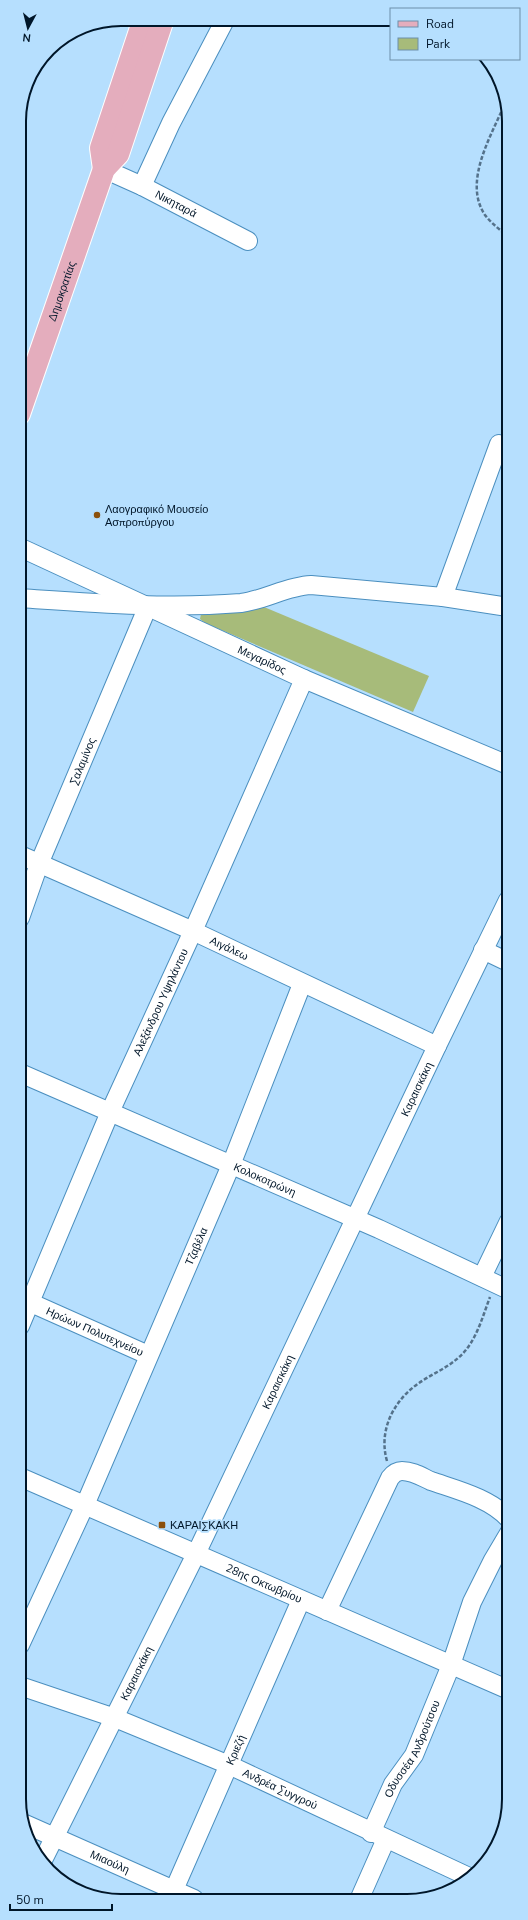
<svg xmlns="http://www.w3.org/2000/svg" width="528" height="1920" font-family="'Nunito Sans',sans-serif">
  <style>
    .green { fill: #a7bb7a }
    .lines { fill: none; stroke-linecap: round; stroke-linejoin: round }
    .minor-casing { stroke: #4b8fbf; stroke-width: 20 }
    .major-casing { stroke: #fff; stroke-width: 24 }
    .path { stroke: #54728b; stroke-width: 2.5; stroke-dasharray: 4 2; stroke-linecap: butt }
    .minor { stroke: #fff; stroke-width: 18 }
    .major { stroke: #e4adbd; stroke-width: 22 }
    .poi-dot { fill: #8b500c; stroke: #b6dffe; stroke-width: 1.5 }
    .labels { text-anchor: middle; stroke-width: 3.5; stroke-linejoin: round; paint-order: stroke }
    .street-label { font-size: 11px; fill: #001629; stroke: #b6dffe }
    .poi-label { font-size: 11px; fill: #001629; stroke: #b6dffe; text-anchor: start }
    .rim { fill: none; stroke: #001629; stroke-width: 2 }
  </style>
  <rect width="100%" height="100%" fill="#b6dffe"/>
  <path class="green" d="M 264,607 L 429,676 L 413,712 L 205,623 L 200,619 L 201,614 L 205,612 Z"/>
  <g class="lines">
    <g class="minor-casing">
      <g id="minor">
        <path id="s1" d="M 104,169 L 142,186 L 248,241"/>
        <path d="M 142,186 L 171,123 L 225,20"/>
        <path id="s2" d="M 19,547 L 304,679 L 508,765"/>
        <path d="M 443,597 L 499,444"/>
        <path d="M 19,598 C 93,603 167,609 241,603 C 265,600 287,586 311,585 L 443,597 L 508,607"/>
        <path id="s3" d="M 20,855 L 193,931 L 437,1046"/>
        <path id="s4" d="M 20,918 L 39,864 L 148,606"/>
        <path d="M 483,950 L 508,962"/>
        <path id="s5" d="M 20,1073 L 379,1229 L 509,1290"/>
        <path d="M 482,1277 L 509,1221"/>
        <path id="s6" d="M 20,1298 L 148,1355"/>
        <path id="s7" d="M 20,1326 L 110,1112 L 193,931 L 304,679"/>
        <path id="s8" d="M 20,1477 L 509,1690"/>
        <path d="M 327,1611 L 390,1478 C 393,1474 397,1471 402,1471 C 413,1471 422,1477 431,1481 C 457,1490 490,1498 509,1519"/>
        <path id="s9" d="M 20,1645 L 85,1505 L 231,1165 L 302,984"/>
        <path id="s10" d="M 20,1686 L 115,1718 L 229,1765 L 469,1877"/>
        <path id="s11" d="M 25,1824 L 194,1899"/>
        <path id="s12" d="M 371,1833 L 393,1784 L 414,1755 L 451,1665 L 472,1602 L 493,1560 L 509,1533"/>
        <path id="s13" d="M 42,1862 L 196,1554 L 437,1046 L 508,900"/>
        <path id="s14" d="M 170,1899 L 301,1600"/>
        <path d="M 359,1900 L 386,1839"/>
      </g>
    </g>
    <g class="major-casing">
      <g id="major">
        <path d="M 104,169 L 101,148 L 144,19"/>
        <path id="s15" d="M 19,414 L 104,169 L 118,154 L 163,19"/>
      </g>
    </g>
    <g class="path">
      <path d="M 506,101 C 493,133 462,181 485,215 C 491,223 500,230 508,236"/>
      <path d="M 505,430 L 508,423"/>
      <path d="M 387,1461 C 378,1430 394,1400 419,1383 C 432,1374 447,1368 458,1358 C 476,1343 482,1318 490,1297"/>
    </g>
    <use href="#minor" class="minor"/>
    <use href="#major" class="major"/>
  </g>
  <g class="poi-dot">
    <circle cx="97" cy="515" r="4"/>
    <rect x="158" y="1521" width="8" height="8" rx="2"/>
  </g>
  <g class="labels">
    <g class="street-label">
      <text dy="4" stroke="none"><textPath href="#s1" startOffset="80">Νικηταρά</textPath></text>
      <text dy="4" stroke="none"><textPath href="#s15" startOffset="130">Δημοκρατίας</textPath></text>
      <text dy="4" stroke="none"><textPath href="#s2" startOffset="268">Μεγαρίδος</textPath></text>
      <text dy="4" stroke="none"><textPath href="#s4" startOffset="169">Σαλαμίνος</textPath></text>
      <text dy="4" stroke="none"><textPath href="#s3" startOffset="229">Αιγάλεω</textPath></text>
      <text dy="4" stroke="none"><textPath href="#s7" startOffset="353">Αλεξάνδρου Υψηλάντου</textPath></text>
      <text dy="4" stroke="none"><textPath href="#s13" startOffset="859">Καραισκάκη</textPath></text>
      <text dy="4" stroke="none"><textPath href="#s5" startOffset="267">Κολοκοτρώνη</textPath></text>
      <text dy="4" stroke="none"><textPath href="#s9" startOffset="436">Τζαβέλα</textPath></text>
      <text dy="4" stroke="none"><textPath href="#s6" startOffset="82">Ηρώων Πολυτεχνείου</textPath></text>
      <text dy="4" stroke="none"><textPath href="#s13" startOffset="535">Καραισκάκη</textPath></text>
      <text dy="4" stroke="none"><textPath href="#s8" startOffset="266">28ης Οκτωβρίου</textPath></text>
      <text dy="4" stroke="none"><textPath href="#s13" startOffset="211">Καραισκάκη</textPath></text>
      <text dy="4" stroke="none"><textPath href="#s12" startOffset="94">Οδυσσέα Ανδρούτσου</textPath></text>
      <text dy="4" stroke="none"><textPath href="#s14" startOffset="163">Κριεζή</textPath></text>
      <text dy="4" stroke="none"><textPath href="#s10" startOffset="280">Ανδρέα Συγγρού</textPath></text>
      <text dy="4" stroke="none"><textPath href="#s11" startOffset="93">Μιαούλη</textPath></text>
    </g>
    <g class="poi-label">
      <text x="105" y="513">Λαογραφικό Μουσείο<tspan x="105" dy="13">Ασπροπύργου</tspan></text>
      <text x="170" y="1529">ΚΑΡΑΙΣΚΑΚΗ</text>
    </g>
  </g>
  <path d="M0 0H528V1920H0ZM121 26H407A95 95 0 0 1 502 121V1799A95 95 0 0 1 407 1894H121A95 95 0 0 1 26 1799V121A95 95 0 0 1 121 26Z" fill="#b6dffe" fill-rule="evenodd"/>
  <path class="rim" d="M121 26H407A95 95 0 0 1 502 121V1799A95 95 0 0 1 407 1894H121A95 95 0 0 1 26 1799V121A95 95 0 0 1 121 26Z"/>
  <rect x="390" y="8" width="130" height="52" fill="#b6dffe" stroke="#6d8fa9"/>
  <rect x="398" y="21" width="20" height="6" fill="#e4adbd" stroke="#6d8fa9"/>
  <text x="426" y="28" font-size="12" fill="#001629">Road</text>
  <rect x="398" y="38" width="20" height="12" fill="#a7bb7a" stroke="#6d8fa9"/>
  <text x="426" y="48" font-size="12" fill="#001629">Park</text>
  <g transform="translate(28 28) rotate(187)" stroke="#b6dffe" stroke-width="3" paint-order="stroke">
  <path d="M0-3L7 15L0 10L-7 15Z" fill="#001629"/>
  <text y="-6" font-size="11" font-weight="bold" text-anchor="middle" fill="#001629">N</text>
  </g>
  <path d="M10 1904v6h102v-6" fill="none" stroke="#001629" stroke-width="2"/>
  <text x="16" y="1904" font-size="12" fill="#001629" stroke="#b6dffe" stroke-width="3" paint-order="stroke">50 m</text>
</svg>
